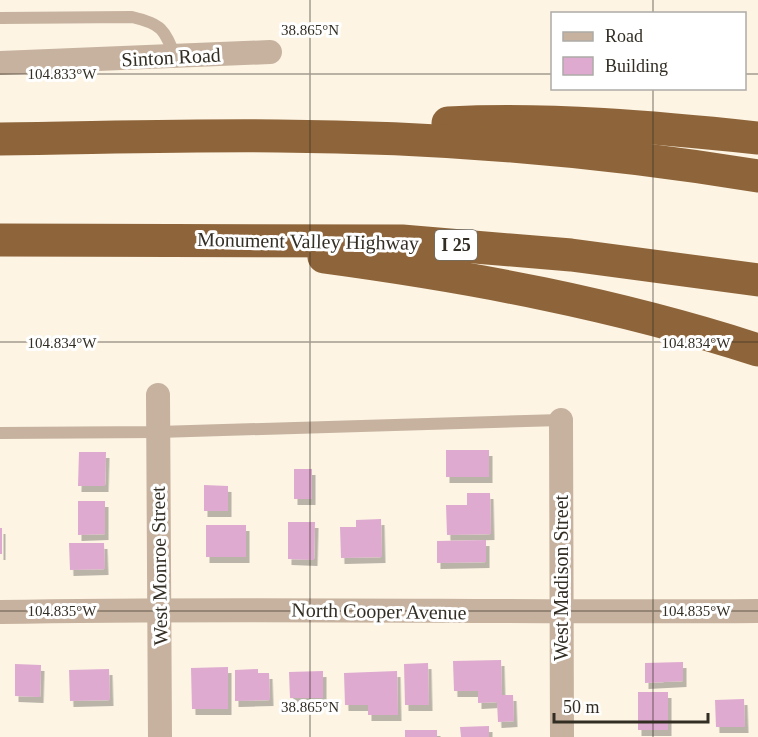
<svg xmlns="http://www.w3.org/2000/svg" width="758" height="737" font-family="Georgia,serif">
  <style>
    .building { fill: #deaad0; filter: url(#shadow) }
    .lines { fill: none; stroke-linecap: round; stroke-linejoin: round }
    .lane { stroke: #c6b29f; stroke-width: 12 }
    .street { stroke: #c6b29f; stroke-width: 24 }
    .highway { stroke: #8e653a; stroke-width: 33 }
    .ticks { fill: none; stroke: #332e24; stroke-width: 1.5; stroke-opacity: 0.45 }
    .labels { text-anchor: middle; stroke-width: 6; stroke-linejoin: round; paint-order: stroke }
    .shield { fill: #fff; stroke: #706d66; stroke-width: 1.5 }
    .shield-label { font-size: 18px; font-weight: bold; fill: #332e24 }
    .street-label { font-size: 20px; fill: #332e24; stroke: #fff }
    .ticks-label { font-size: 15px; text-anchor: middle; fill: #332e24; stroke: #fff; stroke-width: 6; stroke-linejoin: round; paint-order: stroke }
  </style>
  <defs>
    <filter id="shadow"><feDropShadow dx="3.5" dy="6" stdDeviation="0" flood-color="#0004"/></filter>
  </defs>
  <rect width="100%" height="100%" fill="#fdf4e4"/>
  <g class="building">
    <rect x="446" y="450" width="43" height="27"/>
    <path d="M 79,452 L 106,452 L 105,486 L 78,486 Z"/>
    <rect x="294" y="469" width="18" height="30"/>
    <path d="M 204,485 L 228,486 L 228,511 L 204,511 Z"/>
    <path d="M 467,493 L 490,493 L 491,534 L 447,535 L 446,505 L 467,505 Z"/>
    <path d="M 78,501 L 105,501 L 105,534 L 78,535 Z"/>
    <path d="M 381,519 L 382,557 L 341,558 L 340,527 L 356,527 L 356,520 Z"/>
    <path d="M 288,522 L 315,522 L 314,560 L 288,559 Z"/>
    <rect x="206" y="525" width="40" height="32"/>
    <rect x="0" y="528" width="2" height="26"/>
    <path d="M 486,540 L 486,562 L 437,563 L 437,541 Z"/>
    <path d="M 69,543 L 104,543 L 105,569 L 70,570 Z"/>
    <path d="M 501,660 L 502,695 L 513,695 L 514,721 L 498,722 L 497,702 L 478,703 L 478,691 L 454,691 L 453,661 Z"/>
    <path d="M 683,662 L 683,681 L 645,683 L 645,663 Z"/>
    <path d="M 428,663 L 429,705 L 405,705 L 404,664 Z"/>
    <path d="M 15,664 L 41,665 L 40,697 L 15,696 Z"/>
    <path d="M 228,667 L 228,709 L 192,709 L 191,668 Z"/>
    <path d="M 109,669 L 110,700 L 70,701 L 69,670 Z"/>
    <path d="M 258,669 L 258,673 L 269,673 L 270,700 L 235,701 L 235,670 Z"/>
    <path d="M 323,671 L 323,698 L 290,698 L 289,672 Z"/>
    <path d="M 397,671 L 398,715 L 368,715 L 368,705 L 345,705 L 344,673 Z"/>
    <rect x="638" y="692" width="30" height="38"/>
    <path d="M 744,699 L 745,727 L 716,727 L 715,700 Z"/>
    <path d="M 489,726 L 489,737 L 461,737 L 460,727 Z"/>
    <rect x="405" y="730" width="32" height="7"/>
  </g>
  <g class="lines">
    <g class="lane">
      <path d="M 0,18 L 132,17 C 162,24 164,29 175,56"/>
      <path d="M 0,433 L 158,432 L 561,420"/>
    </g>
    <g class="street">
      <path d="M 0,63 L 270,52"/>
      <path d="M 158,395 L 160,737"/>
      <path d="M 561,420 L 562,737"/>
      <path d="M 0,612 C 253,607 505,613 758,611"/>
    </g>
    <g class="highway">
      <path d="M 448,123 C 552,118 655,127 758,138"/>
      <path d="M 0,139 C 92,138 185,135 278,136 C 438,137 600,150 758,176"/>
      <path d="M 0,240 L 402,241 L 571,255 L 758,280"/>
      <path d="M 324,257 C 472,277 616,304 758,350"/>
    </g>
  </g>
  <path class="ticks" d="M 310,0 L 310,737M 653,0 L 653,14M 0,74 L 552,74M 744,74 L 758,74M 653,88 L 653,737M 0,342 L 758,342M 0,611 L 758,611"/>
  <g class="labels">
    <rect class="shield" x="435" y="230" width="42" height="30" rx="4.5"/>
    <g class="shield-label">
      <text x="456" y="251">I 25</text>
    </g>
    <g class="street-label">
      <text transform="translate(171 57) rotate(-3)" y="7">Sinton Road</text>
      <text transform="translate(308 241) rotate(1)" y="7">Monument Valley Highway</text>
      <text transform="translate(159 566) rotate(-91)" y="7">West Monroe Street</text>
      <text transform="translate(561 578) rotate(-90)" y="7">West Madison Street</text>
      <text transform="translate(379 611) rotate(1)" y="7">North Cooper Avenue</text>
    </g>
  </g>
  <g class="ticks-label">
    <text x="310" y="35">38.865°N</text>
    <text x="62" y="79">104.833°W</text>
    <text x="696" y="348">104.834°W</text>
    <text x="62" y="348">104.834°W</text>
    <text x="696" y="616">104.835°W</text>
    <text x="62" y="616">104.835°W</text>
    <text x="310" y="712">38.865°N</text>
  </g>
  <rect x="551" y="12" width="195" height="78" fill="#ffffff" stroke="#adaba7" stroke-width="1.5"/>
  <rect x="563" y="32" width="30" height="9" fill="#c6b29f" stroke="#adaba7" stroke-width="1.5"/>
  <text x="605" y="42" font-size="18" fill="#332e24">Road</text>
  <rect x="563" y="57" width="30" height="18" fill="#deaad0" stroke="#adaba7" stroke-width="1.5"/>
  <text x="605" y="72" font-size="18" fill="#332e24">Building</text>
  <path d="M554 713v9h154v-9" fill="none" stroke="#332e24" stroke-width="3"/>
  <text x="563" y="713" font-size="18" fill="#332e24" stroke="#ffffff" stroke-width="4.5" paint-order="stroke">50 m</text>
</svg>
